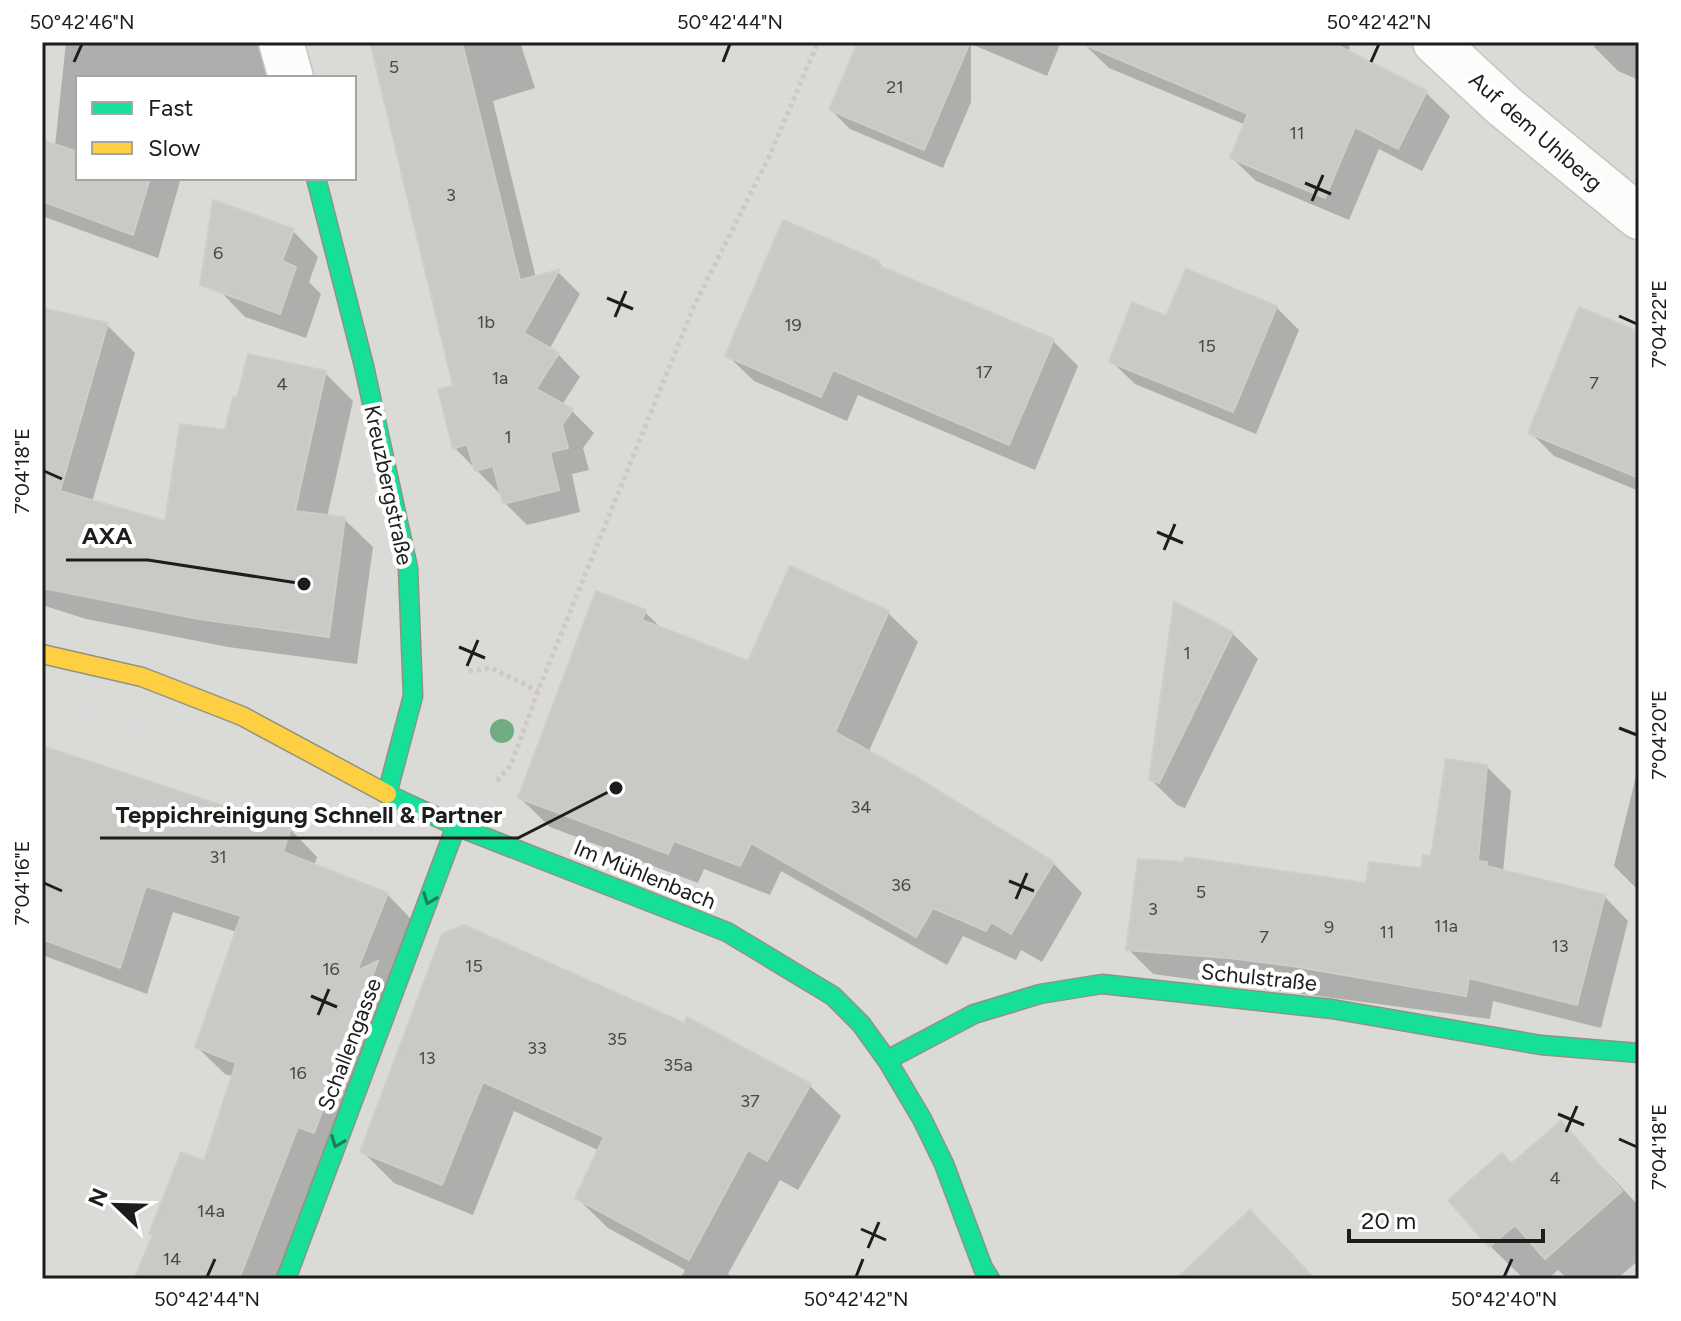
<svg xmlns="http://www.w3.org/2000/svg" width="1681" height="1321" font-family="Figtree,sans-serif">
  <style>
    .residential { fill: #dadad7; fill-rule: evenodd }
    .parking { fill: #dadad8 }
    .shadow { fill: #0003 }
    .building { fill: #c9c9c5; stroke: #cecdc7; stroke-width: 2 }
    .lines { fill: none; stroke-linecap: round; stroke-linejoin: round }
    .street-casing { stroke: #c4c4c2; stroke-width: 47 }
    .fast-casing { stroke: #8e957e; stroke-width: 21 }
    .slow-casing { stroke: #8e957e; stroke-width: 21 }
    .path { stroke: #d1c8c3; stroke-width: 5; stroke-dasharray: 4 4; stroke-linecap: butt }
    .street { stroke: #fcfcfb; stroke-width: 44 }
    .fast { stroke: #16e098; stroke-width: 18 }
    .slow { stroke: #ffcf43; stroke-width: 18 }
    .tree { fill: #71ac81 }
    .oneway { stroke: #1a7e5a }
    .ticks { fill: none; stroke: #1d1d1d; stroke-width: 3 }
    .labels { text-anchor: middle; stroke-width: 8; stroke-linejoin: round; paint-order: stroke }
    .number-label { font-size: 18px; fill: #484847 }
    .street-label { font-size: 22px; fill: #1d1d1d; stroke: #fff }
    .leader { fill: none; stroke: #1d1d1d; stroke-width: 3 }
    .callout-dot { fill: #1d1d1d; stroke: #fff; stroke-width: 3 }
    .callout-label { font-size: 24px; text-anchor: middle; font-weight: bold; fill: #1d1d1d; stroke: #fff; stroke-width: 8; stroke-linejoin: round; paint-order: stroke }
    .neatline { fill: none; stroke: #1d1d1d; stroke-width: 3 }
    .ticks-label { font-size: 20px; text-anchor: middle; fill: #1d1d1d }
  </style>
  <rect width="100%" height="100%" fill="#ebebe6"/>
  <path class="residential" d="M 42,42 L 1639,42 L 1639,1279 L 42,1279 ZM 78,78 L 354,78 L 354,178 L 78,178 Z"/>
  <path class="parking" d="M 42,689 L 101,704 L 222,744 L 200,756 L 98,723 L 42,710 Z"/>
  <g class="shadow">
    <path d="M 66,42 L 268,42 L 278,78 L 78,78 L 78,178 L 181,178 L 158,258 L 42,216 L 42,142 L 55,146 Z"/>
    <path d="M 372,42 L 520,42 L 535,88 L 493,101 L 536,278 L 558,272 L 580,294 L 549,350 L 558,354 L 580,377 L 562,405 L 572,411 L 594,433 L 583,448 L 589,470 L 572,474 L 580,512 L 527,525 L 505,503 L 502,492 L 499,493 L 455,448 L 455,387 Z"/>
    <path d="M 860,42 L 1061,42 L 1047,76 L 971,44 L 971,102 L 943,168 L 850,129 L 831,110 Z"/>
    <path d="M 1086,42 L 1344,42 L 1350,47 L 1347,53 L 1426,93 L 1450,116 L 1422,171 L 1379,149 L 1349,220 L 1256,181 L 1232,158 L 1246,125 L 1109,68 L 1085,45 Z"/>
    <path d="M 1596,42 L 1639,42 L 1639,80 L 1618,71 L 1594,47 Z"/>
    <path d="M 293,231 L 318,257 L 309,282 L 321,294 L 306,338 L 245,317 L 220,291 Z"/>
    <path d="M 878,262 L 888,272 L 1053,341 L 1078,366 L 1035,470 L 858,395 L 847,421 L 754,381 L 728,356 Z"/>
    <path d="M 1276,307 L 1299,330 L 1256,434 L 1135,384 L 1111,361 L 1167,319 Z"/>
    <path d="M 42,310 L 107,325 L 135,353 L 92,502 L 166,524 L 227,433 L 325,373 L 353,401 L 327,517 L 344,519 L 373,547 L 357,664 L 228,647 L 86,619 L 42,605 Z"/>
    <path d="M 1639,334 L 1639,491 L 1554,456 L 1530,432 Z"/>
    <path d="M 645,612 L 664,631 L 749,664 L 888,613 L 918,642 L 868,753 L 1053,863 L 1082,893 L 1042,962 L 1021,950 L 1016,960 L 963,936 L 947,965 L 781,871 L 770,895 L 704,869 L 698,883 L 550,827 L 520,798 Z"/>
    <path d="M 1232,633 L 1258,659 L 1185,808 L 1177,805 L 1151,780 Z"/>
    <path d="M 42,748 L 290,829 L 317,857 L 314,866 L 387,894 L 414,922 L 277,1279 L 136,1279 L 205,1164 L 234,1077 L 225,1074 L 197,1047 L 237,932 L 173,912 L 147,994 L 45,956 L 42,962 Z"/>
    <path d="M 1639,764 L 1639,891 L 1614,866 Z"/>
    <path d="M 1486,766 L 1511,791 L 1503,872 L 1604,896 L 1628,921 L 1601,1028 L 1493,1001 L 1490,1019 L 1153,974 L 1128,949 L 1423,870 L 1433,858 Z"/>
    <path d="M 444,936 L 810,1086 L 841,1116 L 798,1190 L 780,1180 L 728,1274 L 736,1279 L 680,1279 L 685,1270 L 608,1228 L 577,1198 L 600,1151 L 514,1111 L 473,1215 L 394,1183 L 363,1152 Z"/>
    <path d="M 1561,1123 L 1639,1206 L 1639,1260 L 1617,1279 L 1568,1279 L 1558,1270 L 1548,1279 L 1524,1279 L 1490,1246 L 1451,1200 L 1512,1166 Z"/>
  </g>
  <g class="building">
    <path d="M 370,42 L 462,42 L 520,280 L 559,270 L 524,333 L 559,353 L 536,389 L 573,409 L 562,425 L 568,448 L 550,452 L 559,490 L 503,504 L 493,466 L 475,471 L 467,444 L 453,449 L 438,389 L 453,386 Z"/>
    <path d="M 858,42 L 970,42 L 924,150 L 829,110 Z"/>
    <path d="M 1078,42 L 1331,42 L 1427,91 L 1398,149 L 1355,127 L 1325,198 L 1230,158 L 1248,114 Z"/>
    <path d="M 42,140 L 78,152 L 78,178 L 150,178 L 133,235 L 42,201 Z"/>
    <path d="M 213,200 L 294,229 L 282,261 L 296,267 L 280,314 L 200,285 Z"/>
    <path d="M 783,220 L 879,261 L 877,265 L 1054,339 L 1009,445 L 833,370 L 821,397 L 725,356 Z"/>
    <path d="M 1186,269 L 1277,306 L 1233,412 L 1109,362 L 1132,302 L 1166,316 Z"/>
    <path d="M 1579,307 L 1639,332 L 1639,478 L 1528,433 Z"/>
    <path d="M 42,308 L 108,323 L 60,491 L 165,521 L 180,424 L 225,430 L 233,397 L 237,398 L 248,354 L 326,371 L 295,511 L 345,517 L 329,637 L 199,619 L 42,588 Z"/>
    <path d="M 790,566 L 889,611 L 835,732 L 918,778 L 1054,862 L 1011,934 L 991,922 L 986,931 L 933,908 L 916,937 L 751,843 L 740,866 L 674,841 L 668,854 L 518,798 L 596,591 L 646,610 L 642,620 L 748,661 Z"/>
    <path d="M 1174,602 L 1233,632 L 1159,783 L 1149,780 Z"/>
    <path d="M 42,746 L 291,828 L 283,852 L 388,893 L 357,971 L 378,961 L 314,1133 L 298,1127 L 239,1279 L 134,1279 L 153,1235 L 149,1234 L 181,1152 L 204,1161 L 236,1063 L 195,1047 L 241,916 L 146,886 L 120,968 L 42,939 Z"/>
    <path d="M 1446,759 L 1487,765 L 1478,861 L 1487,862 L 1486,866 L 1605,895 L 1577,1005 L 1469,978 L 1466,996 L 1292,966 L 1229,958 L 1126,950 L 1138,859 L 1183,862 L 1185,857 L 1366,883 L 1369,862 L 1421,868 L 1423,855 L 1431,856 Z"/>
    <path d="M 464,925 L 684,1023 L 687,1017 L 811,1084 L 767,1161 L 748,1150 L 689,1260 L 575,1198 L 604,1137 L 483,1082 L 442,1185 L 360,1152 L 442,934 Z"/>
    <path d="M 1561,1121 L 1622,1191 L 1545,1259 L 1515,1225 L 1489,1247 L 1448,1200 L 1502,1153 L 1511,1164 Z"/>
    <path d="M 1250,1210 L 1315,1279 L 1176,1279 Z"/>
  </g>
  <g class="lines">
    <g class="street-casing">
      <g id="street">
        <path d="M 281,42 L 291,78"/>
        <path d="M 1435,42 L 1504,106 L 1639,217"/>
      </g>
    </g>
    <g class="fast-casing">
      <g id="fast">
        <path d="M 316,178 L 364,366 L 408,568 L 413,696 L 387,794"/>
        <path d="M 387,794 L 456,826 L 727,932 L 833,996 L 861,1024 L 887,1060 L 922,1119 L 944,1164 L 983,1268 L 990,1279"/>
        <path d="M 887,1060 L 974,1014 L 1040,994 L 1102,984 L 1332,1009 L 1541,1045 L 1639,1053"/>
        <path d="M 286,1279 L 456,826"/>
      </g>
    </g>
    <g class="slow-casing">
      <path id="slow" d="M 42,654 L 142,677 L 242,716 L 387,794"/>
    </g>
    <g class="path">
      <path d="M 469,671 L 491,668 L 538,691"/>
      <path d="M 497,781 L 511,765 L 538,691 L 694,306 L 769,157 L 818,42"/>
    </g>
    <use href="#street" class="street"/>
    <use href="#fast" class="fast"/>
    <use href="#slow" class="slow"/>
  </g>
  <circle class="tree" cx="502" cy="731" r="12"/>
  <defs><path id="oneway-chevron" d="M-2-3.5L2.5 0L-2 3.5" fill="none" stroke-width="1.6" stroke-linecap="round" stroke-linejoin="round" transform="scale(2)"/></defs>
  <g class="oneway">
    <use href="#oneway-chevron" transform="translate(429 899) rotate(111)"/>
    <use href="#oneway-chevron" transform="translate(337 1142) rotate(111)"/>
  </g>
  <path class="ticks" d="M 74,62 L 82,44M 723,62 L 730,44M 1371,62 L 1379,44M 1305,183 L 1331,194M 1312,201 L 1323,175M 607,298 L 633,309M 1619,316 L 1637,324M 615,317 L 626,291M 44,471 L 62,479M 1157,532 L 1183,543M 1164,550 L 1175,524M 459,647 L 485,658M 467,666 L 478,640M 1619,728 L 1637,735M 1009,881 L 1034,891M 44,883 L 62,891M 1016,899 L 1027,873M 311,996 L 337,1007M 318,1015 L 329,989M 1558,1114 L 1584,1125M 1566,1132 L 1577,1106M 1619,1139 L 1637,1147M 861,1229 L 886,1240M 868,1248 L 879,1222M 207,1277 L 215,1259M 856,1277 L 863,1259M 1504,1277 L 1512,1259"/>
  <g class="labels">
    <g class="number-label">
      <text x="394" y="73">5</text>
      <text x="895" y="93">21</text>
      <text x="1297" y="139">11</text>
      <text x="451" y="201">3</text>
      <text x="218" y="259">6</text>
      <text x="486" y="328">1b</text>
      <text x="793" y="331">19</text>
      <text x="1207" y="352">15</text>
      <text x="984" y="378">17</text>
      <text x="500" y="384">1a</text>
      <text x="1594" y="389">7</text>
      <text x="282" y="390">4</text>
      <text x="508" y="443">1</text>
      <text x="1187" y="659">1</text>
      <text x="861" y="813">34</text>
      <text x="218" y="863">31</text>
      <text x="901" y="891">36</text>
      <text x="1201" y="898">5</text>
      <text x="1153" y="915">3</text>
      <text x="1446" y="932">11a</text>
      <text x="1329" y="933">9</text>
      <text x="1387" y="938">11</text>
      <text x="1264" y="943">7</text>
      <text x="1560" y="952">13</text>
      <text x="474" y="972">15</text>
      <text x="331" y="975">16</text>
      <text x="617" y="1045">35</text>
      <text x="537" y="1054">33</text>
      <text x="427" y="1064">13</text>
      <text x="678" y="1071">35a</text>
      <text x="298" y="1079">16</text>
      <text x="750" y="1107">37</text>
      <text x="1555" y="1184">4</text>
      <text x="211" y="1217">14a</text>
      <text x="172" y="1265">14</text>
    </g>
    <g class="street-label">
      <text transform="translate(1536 131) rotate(41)" y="8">Auf dem Uhlberg</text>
      <text transform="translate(389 485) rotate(78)" y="8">Kreuzbergstraße</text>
      <text transform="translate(645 874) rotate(22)" y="8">Im Mühlenbach</text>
      <text transform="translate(1259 977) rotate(6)" y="8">Schulstraße</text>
      <text transform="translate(349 1044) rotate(-69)" y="8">Schallengasse</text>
    </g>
  </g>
  <path class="leader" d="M304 584L148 560H66M616 788L518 838H100"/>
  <g class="callout-dot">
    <circle cx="304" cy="584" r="8"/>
    <circle cx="616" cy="788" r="8"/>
  </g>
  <g class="callout-label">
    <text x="107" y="544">AXA</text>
    <text x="309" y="823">Teppichreinigung Schnell &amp; Partner</text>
  </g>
  <rect width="1681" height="1321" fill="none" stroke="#ffffff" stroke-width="88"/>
  <rect x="76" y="76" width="280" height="104" fill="#ffffff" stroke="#a5a5a5" stroke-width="2"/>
  <rect x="92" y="102" width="40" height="12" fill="#16e098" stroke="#a5a5a5" stroke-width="2"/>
  <text x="148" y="116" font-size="24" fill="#1d1d1d">Fast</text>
  <rect x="92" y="142" width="40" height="12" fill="#ffcf43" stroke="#a5a5a5" stroke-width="2"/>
  <text x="148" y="156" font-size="24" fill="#1d1d1d">Slow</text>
  <g transform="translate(116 1205) rotate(293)" stroke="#ffffff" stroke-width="6" paint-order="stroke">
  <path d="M0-6L14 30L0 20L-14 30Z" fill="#1d1d1d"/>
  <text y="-12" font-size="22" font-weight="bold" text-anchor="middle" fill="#1d1d1d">N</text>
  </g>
  <path d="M1349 1229v12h194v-12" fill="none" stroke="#1d1d1d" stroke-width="4"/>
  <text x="1361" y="1229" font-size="24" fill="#1d1d1d" stroke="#ffffff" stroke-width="6" paint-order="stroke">20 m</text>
  <rect x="44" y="44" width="1593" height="1233" class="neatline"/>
  <g class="ticks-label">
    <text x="82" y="29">50°42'46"N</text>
    <text x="730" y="29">50°42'44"N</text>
    <text x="1379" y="29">50°42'42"N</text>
    <text transform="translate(1659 324) rotate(-90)" y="7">7°04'22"E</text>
    <text transform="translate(22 471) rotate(-90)" y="7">7°04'18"E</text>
    <text transform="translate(1659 735) rotate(-90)" y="7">7°04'20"E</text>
    <text transform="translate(22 883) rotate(-90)" y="7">7°04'16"E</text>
    <text transform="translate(1659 1147) rotate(-90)" y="7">7°04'18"E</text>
    <text x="207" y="1306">50°42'44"N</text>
    <text x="856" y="1306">50°42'42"N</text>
    <text x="1504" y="1306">50°42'40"N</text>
  </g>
</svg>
